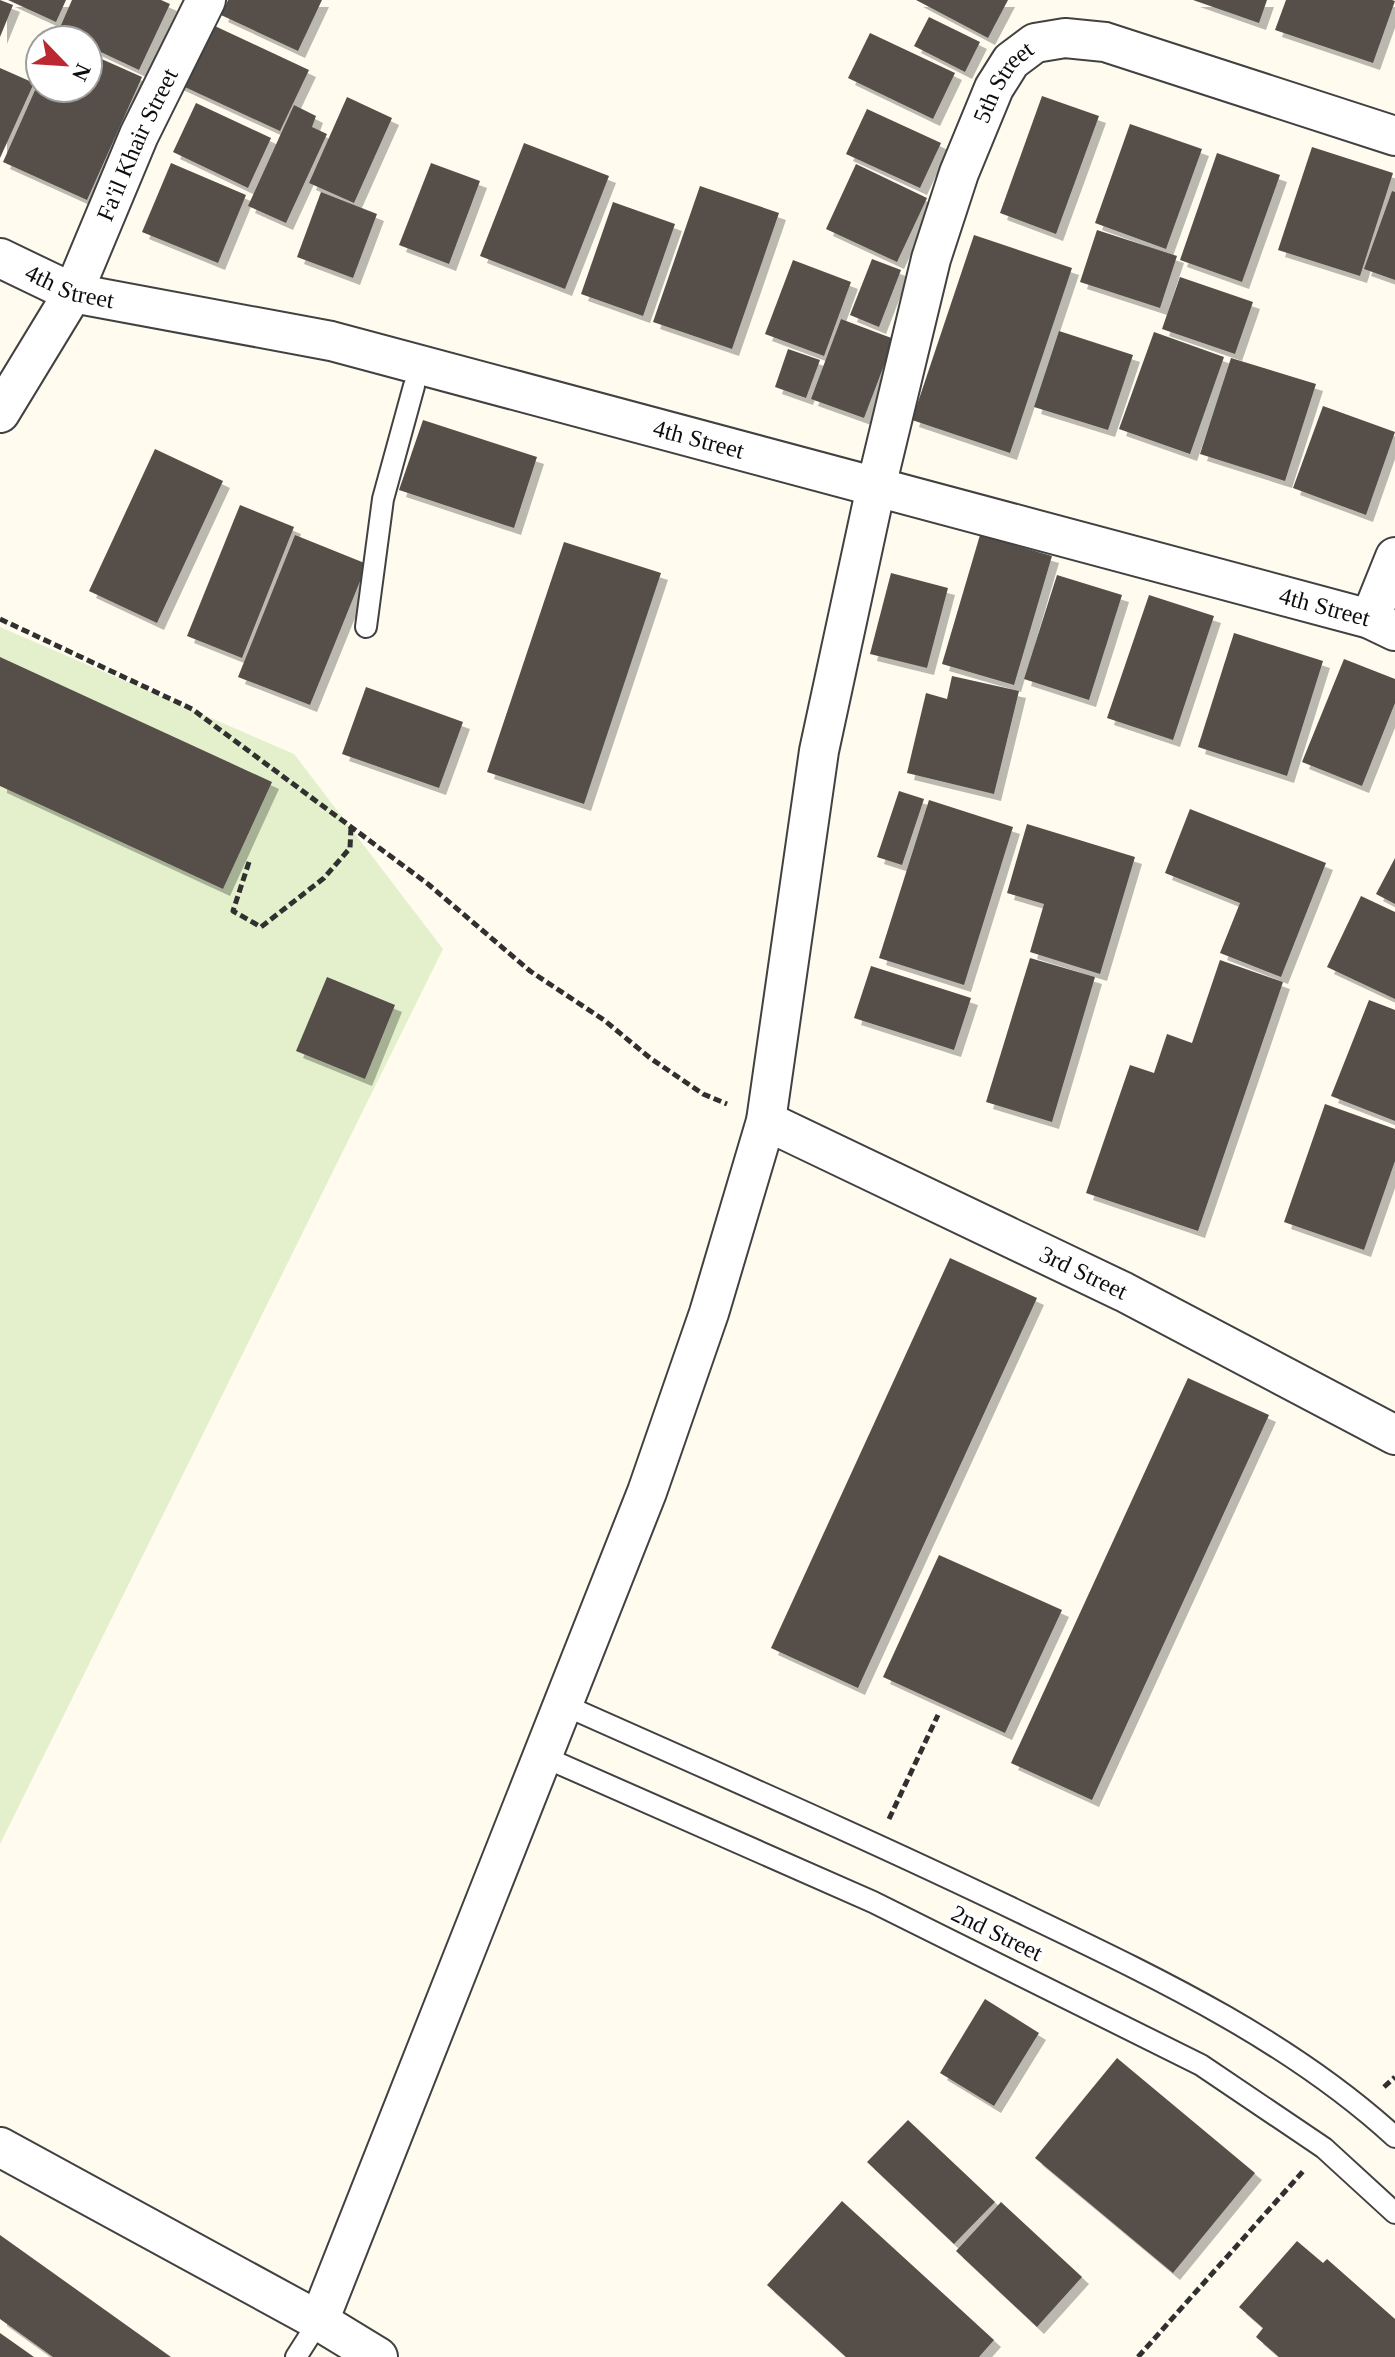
<svg xmlns="http://www.w3.org/2000/svg" width="1395" height="2357" font-family="'Times New Roman',serif">
  <style>
    .pitch { fill: #e3f0cb }
    .building { fill: #564f4a; filter: url(#shadow) }
    .lines { fill: none; stroke-linecap: round; stroke-linejoin: round }
    .lane-casing { stroke: #414141; stroke-width: 24 }
    .street-casing { stroke: #414141; stroke-width: 42 }
    .path { stroke: #303030; stroke-width: 5; stroke-dasharray: 8 4; stroke-linecap: butt }
    .lane { stroke: #fff; stroke-width: 20 }
    .street { stroke: #fff; stroke-width: 38 }
    .labels { text-anchor: middle; stroke-width: 8; stroke-linejoin: round; paint-order: stroke }
    .street-label { font-size: 24px; fill: #0e0e0e; stroke: #fff }
  </style>
  <defs>
    <filter id="shadow"><feDropShadow dx="7" dy="7" stdDeviation="0" flood-color="#0004"/></filter>
  </defs>
  <rect width="100%" height="100%" fill="#fffbef"/>
  <path class="pitch" d="M 0,627 L 294,754 L 443,949 L 0,1844 Z"/>
  <g class="building">
    <path d="M 0,0 L 13,5 L 0,37 Z"/>
    <path d="M 8,0 L 66,0 L 56,22 Z"/>
    <path d="M 72,0 L 161,0 L 170,4 L 139,70 L 88,46 L 88,40 L 75,40 L 58,32 Z"/>
    <path d="M 228,0 L 322,0 L 298,51 L 221,15 Z"/>
    <path d="M 916,0 L 1008,0 L 988,38 Z"/>
    <path d="M 1193,0 L 1267,0 L 1259,23 Z"/>
    <path d="M 1286,0 L 1392,0 L 1395,1 L 1373,63 L 1275,30 Z"/>
    <path d="M 929,17 L 980,42 L 965,72 L 914,46 Z"/>
    <path d="M 202,20 L 309,70 L 280,131 L 174,82 Z"/>
    <path d="M 870,33 L 955,73 L 933,119 L 848,78 Z"/>
    <path d="M 88,53 L 142,77 L 87,200 L 3,162 L 40,79 L 40,88 L 88,88 Z"/>
    <path d="M 0,68 L 34,83 L 0,158 Z"/>
    <path d="M 1042,96 L 1099,116 L 1056,234 L 1000,213 Z"/>
    <path d="M 347,97 L 392,118 L 354,203 L 309,183 Z"/>
    <path d="M 196,103 L 271,138 L 248,188 L 173,152 Z"/>
    <path d="M 294,105 L 316,116 L 312,127 L 327,134 L 286,223 L 248,206 Z"/>
    <path d="M 867,109 L 941,143 L 920,188 L 846,154 Z"/>
    <path d="M 1130,124 L 1202,149 L 1166,249 L 1095,223 Z"/>
    <path d="M 524,143 L 609,176 L 565,289 L 480,256 Z"/>
    <path d="M 1312,147 L 1393,173 L 1360,276 L 1278,250 Z"/>
    <path d="M 1217,153 L 1280,175 L 1242,282 L 1180,260 Z"/>
    <path d="M 171,163 L 246,195 L 218,263 L 142,232 Z"/>
    <path d="M 431,163 L 480,181 L 449,264 L 399,245 Z"/>
    <path d="M 856,164 L 927,198 L 897,262 L 826,229 Z"/>
    <path d="M 700,186 L 779,213 L 732,349 L 653,322 Z"/>
    <path d="M 1392,191 L 1395,192 L 1395,280 L 1364,269 Z"/>
    <path d="M 321,192 L 377,214 L 353,278 L 297,257 Z"/>
    <path d="M 613,202 L 675,224 L 643,316 L 581,294 Z"/>
    <path d="M 1097,230 L 1177,256 L 1160,308 L 1080,282 Z"/>
    <path d="M 974,235 L 1072,268 L 1010,453 L 912,420 Z"/>
    <path d="M 872,259 L 901,270 L 879,327 L 850,315 Z"/>
    <path d="M 793,260 L 851,282 L 824,356 L 765,334 Z"/>
    <path d="M 1180,277 L 1253,302 L 1235,354 L 1162,329 Z"/>
    <path d="M 841,319 L 894,339 L 864,418 L 811,399 Z"/>
    <path d="M 1059,331 L 1133,355 L 1108,430 L 1034,407 Z"/>
    <path d="M 1154,332 L 1224,357 L 1190,454 L 1119,429 Z"/>
    <path d="M 788,349 L 820,360 L 806,398 L 775,387 Z"/>
    <path d="M 1231,358 L 1316,384 L 1285,481 L 1200,454 Z"/>
    <path d="M 1323,406 L 1395,432 L 1366,515 L 1293,488 Z"/>
    <path d="M 423,420 L 537,457 L 514,528 L 399,490 Z"/>
    <path d="M 155,449 L 223,481 L 157,623 L 89,591 Z"/>
    <path d="M 240,505 L 294,527 L 242,658 L 187,636 Z"/>
    <path d="M 295,535 L 367,564 L 310,705 L 238,677 Z"/>
    <path d="M 980,535 L 1052,556 L 1014,685 L 942,664 Z"/>
    <path d="M 564,542 L 661,573 L 584,804 L 487,772 Z"/>
    <path d="M 891,573 L 948,588 L 927,668 L 870,654 Z"/>
    <path d="M 1057,575 L 1122,595 L 1089,700 L 1024,679 Z"/>
    <path d="M 1149,595 L 1214,616 L 1173,740 L 1107,718 Z"/>
    <path d="M 1234,633 L 1323,661 L 1287,776 L 1198,747 Z"/>
    <path d="M 0,657 L 272,782 L 223,889 L 0,786 Z"/>
    <path d="M 1344,659 L 1395,679 L 1395,703 L 1362,786 L 1302,762 Z"/>
    <path d="M 952,676 L 1019,691 L 994,794 L 907,773 L 926,693 L 947,699 Z"/>
    <path d="M 366,687 L 463,722 L 439,788 L 342,754 Z"/>
    <path d="M 899,791 L 924,799 L 902,865 L 877,857 Z"/>
    <path d="M 929,800 L 1013,827 L 964,985 L 879,958 Z"/>
    <path d="M 1190,809 L 1326,863 L 1281,977 L 1220,953 L 1240,903 L 1165,873 Z"/>
    <path d="M 1027,824 L 1135,857 L 1100,974 L 1030,952 L 1044,904 L 1007,893 Z"/>
    <path d="M 1395,858 L 1395,904 L 1376,894 Z"/>
    <path d="M 1361,896 L 1395,912 L 1395,999 L 1327,967 Z"/>
    <path d="M 1030,958 L 1095,977 L 1052,1122 L 986,1102 Z"/>
    <path d="M 1220,960 L 1283,982 L 1198,1231 L 1086,1193 L 1130,1065 L 1154,1073 L 1167,1034 L 1192,1043 Z"/>
    <path d="M 871,966 L 971,998 L 954,1050 L 854,1018 Z"/>
    <path d="M 327,977 L 395,1005 L 365,1079 L 296,1051 Z"/>
    <path d="M 1369,1000 L 1395,1010 L 1395,1121 L 1331,1096 Z"/>
    <path d="M 1325,1104 L 1395,1129 L 1395,1161 L 1364,1250 L 1284,1222 Z"/>
    <path d="M 950,1258 L 1037,1298 L 858,1688 L 771,1648 Z"/>
    <path d="M 1188,1378 L 1269,1415 L 1092,1800 L 1011,1763 Z"/>
    <path d="M 939,1555 L 1062,1610 L 1005,1733 L 883,1677 Z"/>
    <path d="M 985,1999 L 1039,2033 L 994,2106 L 940,2073 Z"/>
    <path d="M 1117,2058 L 1255,2173 L 1173,2273 L 1035,2158 Z"/>
    <path d="M 908,2120 L 995,2202 L 954,2244 L 867,2162 Z"/>
    <path d="M 842,2201 L 994,2340 L 979,2357 L 846,2357 L 767,2285 Z"/>
    <path d="M 1001,2202 L 1082,2277 L 1037,2327 L 956,2251 Z"/>
    <path d="M 0,2235 L 171,2357 L 53,2357 L 0,2319 Z"/>
    <path d="M 1297,2241 L 1323,2263 L 1327,2259 L 1395,2319 L 1395,2357 L 1279,2357 L 1256,2337 L 1263,2328 L 1239,2307 Z"/>
    <path d="M 0,2333 L 34,2357 L 0,2357 Z"/>
  </g>
  <g class="lines">
    <g class="lane-casing">
      <g id="lane">
        <path d="M 366,627 L 383,499 L 414,386"/>
        <path d="M 564,1705 C 719,1774 875,1842 1028,1916 C 1157,1978 1289,2040 1395,2137"/>
        <path d="M 544,1757 L 873,1902 L 1201,2065 L 1324,2148 L 1395,2213"/>
        <path d="M 296,2357 L 319,2321"/>
      </g>
    </g>
    <g class="street-casing">
      <g id="street">
        <path id="s1" d="M 0,258 L 73,293 L 331,341 L 1370,619 L 1395,631"/>
        <path id="s2" d="M 0,413 L 73,293 L 139,135 L 206,0"/>
        <path d="M 1370,619 L 1395,557"/>
        <path id="s3" d="M 766,1121 L 1124,1292 L 1395,1435"/>
        <path d="M 0,2147 L 319,2321 L 378,2357"/>
        <path id="s4" d="M 319,2321 L 647,1492 L 709,1313 L 766,1121 L 819,751 L 876,487 L 931,259 L 959,173 L 994,88 L 1011,61 L 1035,43 L 1065,38 L 1105,42 L 1395,136"/>
      </g>
    </g>
    <g class="path">
      <path d="M 0,619 L 192,709 L 428,884 L 530,971 L 604,1020 L 650,1058 L 703,1094 L 727,1104"/>
      <path d="M 249,862 L 233,911 L 261,927 L 324,878 L 350,848 L 351,827"/>
      <path d="M 889,1819 L 938,1715"/>
      <path d="M 1384,2087 L 1395,2077"/>
      <path d="M 1138,2357 L 1305,2169"/>
    </g>
    <use href="#lane" class="lane"/>
    <use href="#street" class="street"/>
  </g>
  <g class="labels">
    <g class="street-label">
      <text dy="8" stroke="none"><textPath href="#s4" startOffset="2352">5th Street</textPath></text>
      <text dy="8" stroke="none"><textPath href="#s2" startOffset="302">Fa'il Khair Street</textPath></text>
      <text dy="8" stroke="none"><textPath href="#s1" startOffset="76">4th Street</textPath></text>
      <text dy="8" stroke="none"><textPath href="#s1" startOffset="724">4th Street</textPath></text>
      <text dy="8" stroke="none"><textPath href="#s1" startOffset="1372">4th Street</textPath></text>
      <text dy="8" stroke="none"><textPath href="#s3" startOffset="352">3rd Street</textPath></text>
      <text transform="translate(997 1933) rotate(26)" y="8">2nd Street</text>
    </g>
  </g>
  <g transform="translate(64 64) rotate(115)"><circle r="38" fill="#ffffff" stroke="#9f9f9f" stroke-width="2"/>
  <path d="M0-6L14 30L0 20L-14 30Z" fill="#bb2831"/>
  <text y="-12" font-size="22" font-weight="bold" text-anchor="middle" fill="#0e0e0e">N</text>
  </g>
</svg>
